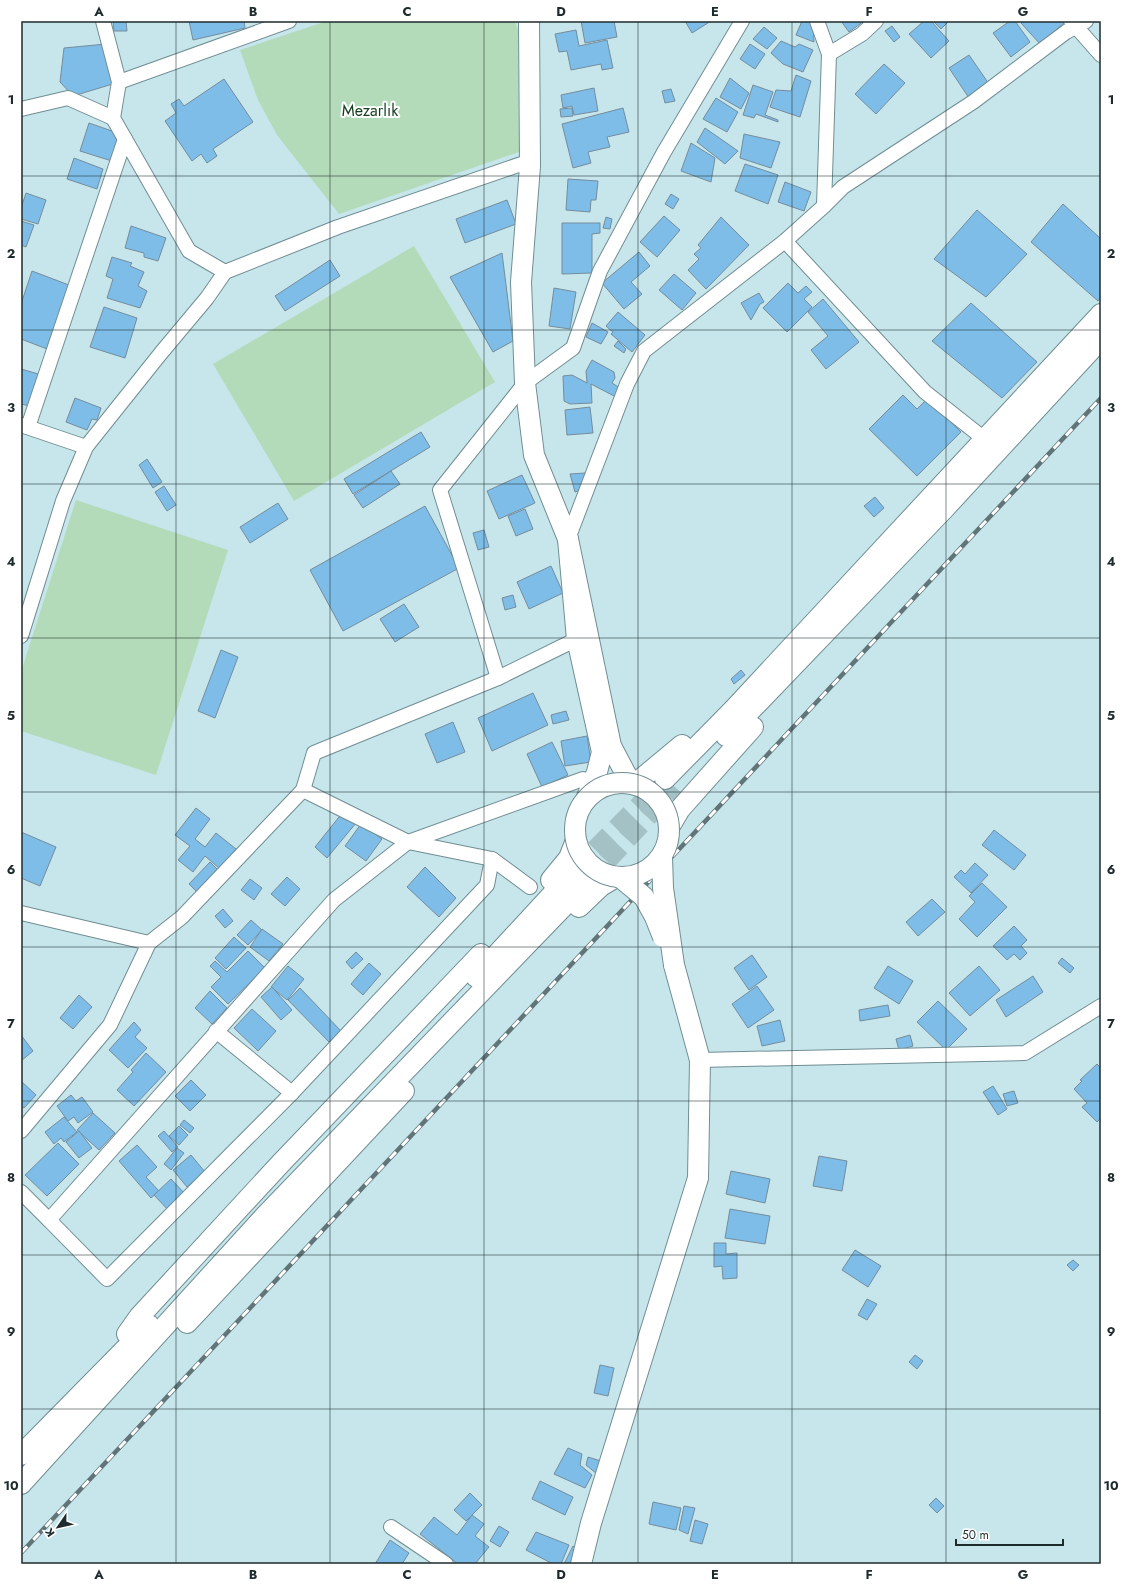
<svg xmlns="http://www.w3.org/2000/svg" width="1122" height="1585" font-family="Jost,sans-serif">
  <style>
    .green { fill: #b3dbb9 }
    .building { fill: #7ebde8; stroke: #758c9c }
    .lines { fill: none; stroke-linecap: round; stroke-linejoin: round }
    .secondary-tunnel { stroke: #a4c1c6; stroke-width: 20; stroke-dasharray: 20 10; stroke-linecap: butt }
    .street-casing { stroke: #708e93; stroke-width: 16 }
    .secondary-casing { stroke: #708e93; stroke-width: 22 }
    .street { stroke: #fff; stroke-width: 14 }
    .secondary { stroke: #fff; stroke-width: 20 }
    .rail-casing { stroke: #617579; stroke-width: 4.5 }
    .rail { stroke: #fff; stroke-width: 3; stroke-dasharray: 9; stroke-linecap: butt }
    .secondary-bridge-casing { stroke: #708e93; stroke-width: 22; stroke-linecap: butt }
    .secondary-bridge { stroke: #fff; stroke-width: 20 }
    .grid { fill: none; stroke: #1e2b2d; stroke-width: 1; stroke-opacity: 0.55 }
    .labels { text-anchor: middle; stroke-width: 4; stroke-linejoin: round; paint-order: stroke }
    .park-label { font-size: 16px; fill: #133d1e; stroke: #fff }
    .neatline { fill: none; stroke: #1e2b2d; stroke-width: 1.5 }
    .grid-label { font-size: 13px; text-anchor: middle; font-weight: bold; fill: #1e2b2d }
  </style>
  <rect width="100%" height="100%" fill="#c6e6ec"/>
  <g class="green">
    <path d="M 327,21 L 515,21 L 518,30 L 519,152 L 339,214 L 277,135 L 258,100 L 240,50 Z"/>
    <path d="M 414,246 L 495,382 L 294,501 L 213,364 Z"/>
    <path d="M 76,500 L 228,550 L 156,775 L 21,731 L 21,672 Z"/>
  </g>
  <g class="building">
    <path d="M 113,21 L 126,21 L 127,31 L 114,31 Z"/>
    <path d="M 189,21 L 244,21 L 245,28 L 193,40 Z"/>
    <path d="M 581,21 L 614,21 L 617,37 L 585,43 Z"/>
    <path d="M 685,21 L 711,21 L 692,33 Z"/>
    <path d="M 802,21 L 809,21 L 813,26 L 814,42 L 796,35 Z"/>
    <path d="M 841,21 L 864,21 L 849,32 Z"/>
    <path d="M 924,21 L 931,21 L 949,41 L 931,58 L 909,34 Z"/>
    <path d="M 933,21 L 949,21 L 941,29 Z"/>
    <path d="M 1010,21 L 1015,21 L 1030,42 L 1011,57 L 993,33 Z"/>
    <path d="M 1024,21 L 1063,21 L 1064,23 L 1040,44 L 1021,23 Z"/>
    <path d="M 892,26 L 900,37 L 894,42 L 885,31 Z"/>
    <path d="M 764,27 L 777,38 L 767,49 L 753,39 Z"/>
    <path d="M 576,30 L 579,46 L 607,40 L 613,68 L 602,70 L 601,64 L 571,70 L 567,51 L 559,52 L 555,34 Z"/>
    <path d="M 781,41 L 795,47 L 799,44 L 813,50 L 803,72 L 783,64 L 771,53 Z"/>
    <path d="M 106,44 L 116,83 L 73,96 L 60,82 L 64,48 Z"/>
    <path d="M 750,44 L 765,54 L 755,69 L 740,59 Z"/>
    <path d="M 969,55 L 989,84 L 969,98 L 949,68 Z"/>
    <path d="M 884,64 L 905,83 L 876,114 L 855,94 Z"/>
    <path d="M 796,75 L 811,81 L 800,117 L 770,107 L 776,90 L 791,91 Z"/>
    <path d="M 730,78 L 749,93 L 741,109 L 720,97 Z"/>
    <path d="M 224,79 L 253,122 L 213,149 L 217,156 L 207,163 L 201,154 L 192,161 L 165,121 L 176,113 L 171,104 L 179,99 L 184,106 Z"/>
    <path d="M 753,85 L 773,92 L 765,115 L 778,120 L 778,122 L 756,114 L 754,118 L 743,115 Z"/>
    <path d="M 594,88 L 598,111 L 574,115 L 572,106 L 563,108 L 561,95 Z"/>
    <path d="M 671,89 L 675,101 L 665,103 L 662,91 Z"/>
    <path d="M 716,98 L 738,112 L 727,132 L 703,119 Z"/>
    <path d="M 572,108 L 573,116 L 561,117 L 560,109 Z"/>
    <path d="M 623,108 L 629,132 L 607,137 L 610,147 L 588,152 L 591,163 L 573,168 L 562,124 Z"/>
    <path d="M 89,123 L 112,131 L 121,143 L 115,162 L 80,151 Z"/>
    <path d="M 705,128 L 738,151 L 725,164 L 697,142 Z"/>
    <path d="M 744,134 L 780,142 L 771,168 L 740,158 Z"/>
    <path d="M 691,143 L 715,158 L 711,182 L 681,171 Z"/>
    <path d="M 74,158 L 103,169 L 97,189 L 67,179 Z"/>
    <path d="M 745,164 L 778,175 L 768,204 L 735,191 Z"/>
    <path d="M 568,179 L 598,181 L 596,200 L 591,200 L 590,212 L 566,210 Z"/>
    <path d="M 785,182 L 811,192 L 804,211 L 778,202 Z"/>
    <path d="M 26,193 L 46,200 L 38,224 L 21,219 L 21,208 Z"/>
    <path d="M 671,194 L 679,199 L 673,209 L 665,204 Z"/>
    <path d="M 507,200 L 516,224 L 465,243 L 456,219 Z"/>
    <path d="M 1063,204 L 1101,239 L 1101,297 L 1098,301 L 1031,242 Z"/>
    <path d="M 977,210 L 1027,254 L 986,297 L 934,259 Z"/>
    <path d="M 664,216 L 680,230 L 657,257 L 640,242 Z"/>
    <path d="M 606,217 L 612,219 L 610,229 L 603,228 Z"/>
    <path d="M 721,217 L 749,245 L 706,289 L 688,270 L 699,259 L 694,254 L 701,248 L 698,245 Z"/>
    <path d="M 21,221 L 34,225 L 26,247 L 21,245 Z"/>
    <path d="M 562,223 L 600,223 L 600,233 L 592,234 L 592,273 L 562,274 Z"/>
    <path d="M 131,226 L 166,238 L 158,261 L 144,257 L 144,253 L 125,248 Z"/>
    <path d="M 639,252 L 650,266 L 631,282 L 642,294 L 624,309 L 602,283 Z"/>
    <path d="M 502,253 L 513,341 L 493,352 L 450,277 Z"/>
    <path d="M 112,257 L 132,263 L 130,266 L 144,272 L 138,286 L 147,291 L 140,308 L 107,298 L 113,279 L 106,276 Z"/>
    <path d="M 330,260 L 340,276 L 285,311 L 275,296 Z"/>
    <path d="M 32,271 L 69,285 L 47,349 L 21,339 L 21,304 Z"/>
    <path d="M 674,274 L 696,293 L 682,310 L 659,290 Z"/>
    <path d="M 788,283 L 798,293 L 806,286 L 812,292 L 804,299 L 812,307 L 787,332 L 763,308 Z"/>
    <path d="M 554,288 L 576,292 L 570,329 L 549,326 Z"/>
    <path d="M 759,293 L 764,302 L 760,304 L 751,320 L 741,303 Z"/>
    <path d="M 823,299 L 859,342 L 826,369 L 811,350 L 828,336 L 808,312 Z"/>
    <path d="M 971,303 L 1037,362 L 1002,398 L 932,341 Z"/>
    <path d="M 104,307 L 137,318 L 125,358 L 90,347 Z"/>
    <path d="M 618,312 L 645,335 L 632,352 L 611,334 L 613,332 L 606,326 Z"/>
    <path d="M 592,323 L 608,332 L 601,344 L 586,337 Z"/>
    <path d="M 618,341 L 626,349 L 624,353 L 614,346 Z"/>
    <path d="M 592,360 L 614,372 L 615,378 L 612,383 L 620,388 L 616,397 L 591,384 L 592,403 L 570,404 L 564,401 L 563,376 L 572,375 L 587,383 L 586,371 Z"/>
    <path d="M 21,369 L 42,375 L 30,406 L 21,404 Z"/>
    <path d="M 903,395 L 917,409 L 927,399 L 961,432 L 917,476 L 869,429 Z"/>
    <path d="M 75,398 L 101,408 L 97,420 L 92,419 L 87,430 L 66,422 Z"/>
    <path d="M 590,407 L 593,433 L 567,435 L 565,410 Z"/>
    <path d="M 421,432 L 430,447 L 353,494 L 344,479 Z"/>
    <path d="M 147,459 L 162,482 L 153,488 L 139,465 Z"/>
    <path d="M 391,471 L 400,484 L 363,508 L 354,495 Z"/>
    <path d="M 585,473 L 583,489 L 575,492 L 570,474 Z"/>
    <path d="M 522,475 L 535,503 L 499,519 L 487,491 Z"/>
    <path d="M 164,486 L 176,505 L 167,511 L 155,492 Z"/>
    <path d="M 875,497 L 884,508 L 874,517 L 864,506 Z"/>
    <path d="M 278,503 L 288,519 L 250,543 L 240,527 Z"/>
    <path d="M 425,506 L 459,568 L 343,631 L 310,570 Z"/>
    <path d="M 525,509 L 533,529 L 516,536 L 508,516 Z"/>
    <path d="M 484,530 L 489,547 L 478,550 L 473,533 Z"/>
    <path d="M 551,566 L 563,593 L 529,609 L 517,582 Z"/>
    <path d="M 513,595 L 516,607 L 505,610 L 502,598 Z"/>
    <path d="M 404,604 L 419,627 L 395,642 L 380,619 Z"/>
    <path d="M 221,650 L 238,657 L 215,718 L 198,711 Z"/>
    <path d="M 741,670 L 745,675 L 734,684 L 731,679 Z"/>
    <path d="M 533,693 L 548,725 L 492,751 L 478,718 Z"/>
    <path d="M 566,711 L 569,720 L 553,724 L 551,715 Z"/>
    <path d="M 453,722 L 465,752 L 437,763 L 425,734 Z"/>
    <path d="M 587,736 L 591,762 L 565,766 L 561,741 Z"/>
    <path d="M 552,742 L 568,775 L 542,787 L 527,754 Z"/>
    <path d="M 196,808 L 210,819 L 195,839 L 205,847 L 216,833 L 236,849 L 220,869 L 205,856 L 193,872 L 178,860 L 190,846 L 175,835 Z"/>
    <path d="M 343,812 L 356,823 L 327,858 L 315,847 Z"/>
    <path d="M 361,824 L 382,839 L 366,861 L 345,846 Z"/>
    <path d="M 994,830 L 1026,855 L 1014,870 L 982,845 Z"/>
    <path d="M 21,832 L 56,847 L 40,886 L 21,878 Z"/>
    <path d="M 210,862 L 221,873 L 199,894 L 189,884 Z"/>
    <path d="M 975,863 L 988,875 L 971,893 L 954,877 L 961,870 L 965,874 Z"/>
    <path d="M 425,867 L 456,898 L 439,917 L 407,887 Z"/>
    <path d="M 287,877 L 300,889 L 285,906 L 271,894 Z"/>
    <path d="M 250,879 L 262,888 L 254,900 L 241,890 Z"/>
    <path d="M 982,883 L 1007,907 L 977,937 L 959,919 L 975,902 L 969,896 Z"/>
    <path d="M 932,899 L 945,912 L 918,936 L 906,922 Z"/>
    <path d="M 223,909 L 233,921 L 225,928 L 215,916 Z"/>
    <path d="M 251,920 L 262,930 L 248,945 L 237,935 Z"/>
    <path d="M 1014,926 L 1027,940 L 1021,946 L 1027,953 L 1020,960 L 1014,954 L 1007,960 L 993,946 Z"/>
    <path d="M 262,929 L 283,944 L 269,961 L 250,947 Z"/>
    <path d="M 234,937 L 246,948 L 226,969 L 215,958 Z"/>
    <path d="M 248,951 L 265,968 L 228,1004 L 211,987 L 221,977 L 210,966 L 215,961 L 227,972 Z"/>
    <path d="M 356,952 L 363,959 L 352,969 L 346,962 Z"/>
    <path d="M 752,955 L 767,977 L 749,990 L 734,968 Z"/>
    <path d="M 1062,958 L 1074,968 L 1070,973 L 1058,963 Z"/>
    <path d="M 369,963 L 381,974 L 363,995 L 351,984 Z"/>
    <path d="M 288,966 L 304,979 L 287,1000 L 271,987 Z"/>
    <path d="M 888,966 L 913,981 L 899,1004 L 874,988 Z"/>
    <path d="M 979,966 L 1000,990 L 970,1016 L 949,993 Z"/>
    <path d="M 1033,976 L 1043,992 L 1006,1017 L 996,1000 Z"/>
    <path d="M 757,986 L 774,1010 L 748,1028 L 732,1004 Z"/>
    <path d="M 272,987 L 292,1010 L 281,1020 L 261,997 Z"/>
    <path d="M 300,988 L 341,1031 L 329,1042 L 288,1000 Z"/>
    <path d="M 210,991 L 227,1008 L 212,1024 L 195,1008 Z"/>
    <path d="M 79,995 L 92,1007 L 73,1029 L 60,1018 Z"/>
    <path d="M 938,1001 L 967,1029 L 946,1050 L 917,1022 Z"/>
    <path d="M 888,1005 L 890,1016 L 860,1021 L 859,1010 Z"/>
    <path d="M 252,1009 L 276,1031 L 258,1051 L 234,1028 Z"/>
    <path d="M 780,1020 L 785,1041 L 762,1046 L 757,1026 Z"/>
    <path d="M 134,1022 L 141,1030 L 135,1037 L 147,1048 L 128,1068 L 109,1050 Z"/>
    <path d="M 21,1035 L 33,1051 L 21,1061 Z"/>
    <path d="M 910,1035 L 913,1046 L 899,1050 L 896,1039 Z"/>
    <path d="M 146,1053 L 166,1072 L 134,1106 L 117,1090 L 133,1072 L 131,1070 Z"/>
    <path d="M 1097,1064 L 1101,1068 L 1101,1118 L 1097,1122 L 1082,1107 L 1087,1103 L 1074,1089 L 1082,1081 L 1080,1080 Z"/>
    <path d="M 191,1080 L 206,1095 L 190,1111 L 175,1096 Z"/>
    <path d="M 21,1081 L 36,1095 L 24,1108 L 21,1106 Z"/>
    <path d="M 993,1086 L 1007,1109 L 998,1115 L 983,1092 Z"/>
    <path d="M 1014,1091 L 1018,1103 L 1007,1106 L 1003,1094 Z"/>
    <path d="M 71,1095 L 76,1101 L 82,1097 L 93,1112 L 78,1123 L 74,1117 L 68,1121 L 57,1106 Z"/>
    <path d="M 93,1113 L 115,1133 L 99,1150 L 77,1130 Z"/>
    <path d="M 64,1117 L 77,1132 L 64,1142 L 61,1138 L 54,1144 L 45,1132 Z"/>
    <path d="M 184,1120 L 194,1128 L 190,1133 L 180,1125 Z"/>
    <path d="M 179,1126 L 188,1135 L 179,1145 L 169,1136 Z"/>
    <path d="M 79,1131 L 92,1148 L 79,1158 L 66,1142 Z"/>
    <path d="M 164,1131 L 178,1147 L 172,1152 L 158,1136 Z"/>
    <path d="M 58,1143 L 79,1164 L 47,1196 L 25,1175 Z"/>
    <path d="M 137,1145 L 157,1167 L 146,1177 L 159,1191 L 151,1198 L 119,1161 Z"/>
    <path d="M 177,1148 L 184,1153 L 171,1170 L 164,1164 Z"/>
    <path d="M 191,1155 L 205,1172 L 187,1187 L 173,1170 Z"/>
    <path d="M 819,1156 L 847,1161 L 842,1191 L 813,1186 Z"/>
    <path d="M 731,1171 L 770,1179 L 765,1203 L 726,1194 Z"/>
    <path d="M 171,1179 L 187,1196 L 170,1212 L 154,1195 Z"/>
    <path d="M 730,1209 L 770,1216 L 765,1244 L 725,1238 Z"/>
    <path d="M 714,1243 L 726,1243 L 726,1254 L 737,1253 L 737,1278 L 723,1279 L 722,1266 L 714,1267 Z"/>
    <path d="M 855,1250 L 881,1266 L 868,1287 L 842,1270 Z"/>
    <path d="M 1073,1260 L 1079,1265 L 1073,1271 L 1067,1265 Z"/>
    <path d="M 867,1299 L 877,1304 L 867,1320 L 858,1315 Z"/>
    <path d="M 915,1355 L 923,1361 L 917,1369 L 909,1362 Z"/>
    <path d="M 600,1365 L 614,1368 L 608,1396 L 594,1393 Z"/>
    <path d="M 568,1448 L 582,1454 L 580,1465 L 592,1475 L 585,1488 L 554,1474 Z"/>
    <path d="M 588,1457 L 601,1461 L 597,1474 L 586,1465 Z"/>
    <path d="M 540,1481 L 573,1497 L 565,1515 L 532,1499 Z"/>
    <path d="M 470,1493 L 482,1505 L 466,1521 L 454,1510 Z"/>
    <path d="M 936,1498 L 944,1506 L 937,1513 L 929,1505 Z"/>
    <path d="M 653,1502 L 681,1508 L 676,1530 L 649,1524 Z"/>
    <path d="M 684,1506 L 695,1508 L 688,1534 L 679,1530 Z"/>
    <path d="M 472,1515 L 484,1524 L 475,1536 L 489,1547 L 475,1564 L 458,1564 L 420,1534 L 434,1517 L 457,1535 Z"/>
    <path d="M 695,1520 L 708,1524 L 702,1544 L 690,1541 Z"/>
    <path d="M 499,1526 L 509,1532 L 500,1547 L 490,1541 Z"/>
    <path d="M 536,1532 L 569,1545 L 561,1564 L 553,1564 L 526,1550 Z"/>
    <path d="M 390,1540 L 409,1553 L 402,1564 L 375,1564 Z"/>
    <path d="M 573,1546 L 581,1550 L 577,1564 L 564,1564 Z"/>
  </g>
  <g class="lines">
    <g class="secondary-tunnel">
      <path d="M 574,871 L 653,792"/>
      <path d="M 586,883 L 675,787"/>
    </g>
    <g class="street-casing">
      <g id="street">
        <path d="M 103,21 L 119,82 L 113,118 L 189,251 L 225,272 L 338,227 L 530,161"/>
        <path d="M 817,21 L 829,54 L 824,206"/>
        <path d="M 1071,21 L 1101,55"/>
        <path d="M 829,54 L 862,34 L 876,21"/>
        <path d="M 119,82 L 289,21"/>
        <path d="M 21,109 L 68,98 L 113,118"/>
        <path d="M 785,241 L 925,392 L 992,445"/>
        <path d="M 21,425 L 86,447"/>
        <path d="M 28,427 L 125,139"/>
        <path d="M 568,539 L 627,384 L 644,351 L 785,241 L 824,206 L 843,187 L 973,102 L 1066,32 L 1086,21"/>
        <path d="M 21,636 L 63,501 L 86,447 L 161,353 L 207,298 L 225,272"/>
        <path d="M 498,678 L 440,490 L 525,383 L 573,348 L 600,271 L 664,152 L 742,21"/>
        <path d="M 303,790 L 314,753 L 498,678 L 577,639"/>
        <path d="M 408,842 L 583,779"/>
        <path d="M 492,859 L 530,887"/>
        <path d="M 21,913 L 149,943"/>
        <path d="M 216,1031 L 292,1093"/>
        <path d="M 700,1060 L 1025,1053 L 1101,1006"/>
        <path d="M 21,1131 L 110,1025 L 149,943 L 182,917 L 303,790 L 408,842 L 334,900 L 49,1220 L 21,1192"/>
        <path d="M 49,1220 L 107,1279 L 292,1093 L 487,885 L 492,859 L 408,842"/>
        <path d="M 391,1527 L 446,1564"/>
      </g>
    </g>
    <g class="secondary-casing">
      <g id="secondary">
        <path d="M 529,21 L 530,166 L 521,282 L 525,383 L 534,455 L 568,539"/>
        <path d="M 726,736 L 944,509 L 1101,339"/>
        <path d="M 665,779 L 733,710 L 1101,314"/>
        <path d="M 635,784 L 682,745"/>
        <path d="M 587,797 L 597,772 L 602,752 L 577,639 L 568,539 L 611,746 L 630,782"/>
        <path d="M 670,826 L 680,809 L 753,727"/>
        <path d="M 551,880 L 569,858 L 576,840"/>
        <path d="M 579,907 L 601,886 L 616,877"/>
        <path d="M 476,977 L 574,871"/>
        <path d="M 187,1323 L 404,1091"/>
        <path d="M 127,1334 L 139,1317 L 281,1163 L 481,954"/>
        <path d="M 21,1455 L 149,1325"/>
        <path d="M 21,1484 L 264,1217 L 586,883"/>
        <path d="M 581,1564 L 591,1523 L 698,1178 L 700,1060 L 674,965"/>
      </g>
    </g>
    <use href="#street" class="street"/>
    <use href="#secondary" class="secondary"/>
    <g class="rail-casing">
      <path id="rail" d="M 21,1553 L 1101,398"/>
    </g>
    <use href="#rail" class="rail"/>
    <g class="secondary-bridge-casing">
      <g id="secondary-bridge">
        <circle cx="622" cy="830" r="47"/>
        <path d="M 662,857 L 663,888 L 674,965"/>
        <path d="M 621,878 L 644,897 L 655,917 L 663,937"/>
      </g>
    </g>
    <use href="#secondary-bridge" class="secondary-bridge"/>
  </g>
  <path class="grid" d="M 176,21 L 176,1564M 330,21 L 330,1564M 484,21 L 484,1564M 638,21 L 638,1564M 792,21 L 792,1564M 946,21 L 946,1564M 21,176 L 1101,176M 21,330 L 1101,330M 21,484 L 1101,484M 21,638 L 1101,638M 21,792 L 1101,792M 21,947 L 1101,947M 21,1101 L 1101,1101M 21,1255 L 1101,1255M 21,1409 L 1101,1409"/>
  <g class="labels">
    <g class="park-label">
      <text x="370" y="116">Mezarlık</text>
    </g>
  </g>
  <rect width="1122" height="1585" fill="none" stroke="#ffffff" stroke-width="44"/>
  <g transform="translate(58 1527) rotate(236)" stroke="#ffffff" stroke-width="3" paint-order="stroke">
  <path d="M0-3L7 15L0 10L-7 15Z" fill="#1e2b2d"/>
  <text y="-6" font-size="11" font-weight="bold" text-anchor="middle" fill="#1e2b2d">K</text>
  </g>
  <path d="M956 1539v6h107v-6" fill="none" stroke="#1e2b2d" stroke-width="2"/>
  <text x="962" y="1539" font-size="12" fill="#1e2b2d" stroke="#ffffff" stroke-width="3" paint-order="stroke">50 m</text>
  <rect x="22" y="22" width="1078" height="1541" class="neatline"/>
  <g class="grid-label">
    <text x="99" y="16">A</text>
    <text x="253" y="16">B</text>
    <text x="407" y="16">C</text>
    <text x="561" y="16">D</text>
    <text x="715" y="16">E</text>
    <text x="869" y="16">F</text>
    <text x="1023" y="16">G</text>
    <text x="11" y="104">1</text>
    <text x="1111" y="104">1</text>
    <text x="11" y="258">2</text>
    <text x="1111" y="258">2</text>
    <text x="11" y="412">3</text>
    <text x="1111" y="412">3</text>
    <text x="11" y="566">4</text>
    <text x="1111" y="566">4</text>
    <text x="11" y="720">5</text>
    <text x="1111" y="720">5</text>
    <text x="11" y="874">6</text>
    <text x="1111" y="874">6</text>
    <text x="11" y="1028">7</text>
    <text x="1111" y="1028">7</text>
    <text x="11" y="1182">8</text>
    <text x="1111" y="1182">8</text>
    <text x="11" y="1336">9</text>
    <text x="1111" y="1336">9</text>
    <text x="11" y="1490">10</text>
    <text x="1111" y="1490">10</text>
    <text x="99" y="1579">A</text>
    <text x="253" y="1579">B</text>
    <text x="407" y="1579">C</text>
    <text x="561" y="1579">D</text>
    <text x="715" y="1579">E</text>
    <text x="869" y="1579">F</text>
    <text x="1023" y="1579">G</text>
  </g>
</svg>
